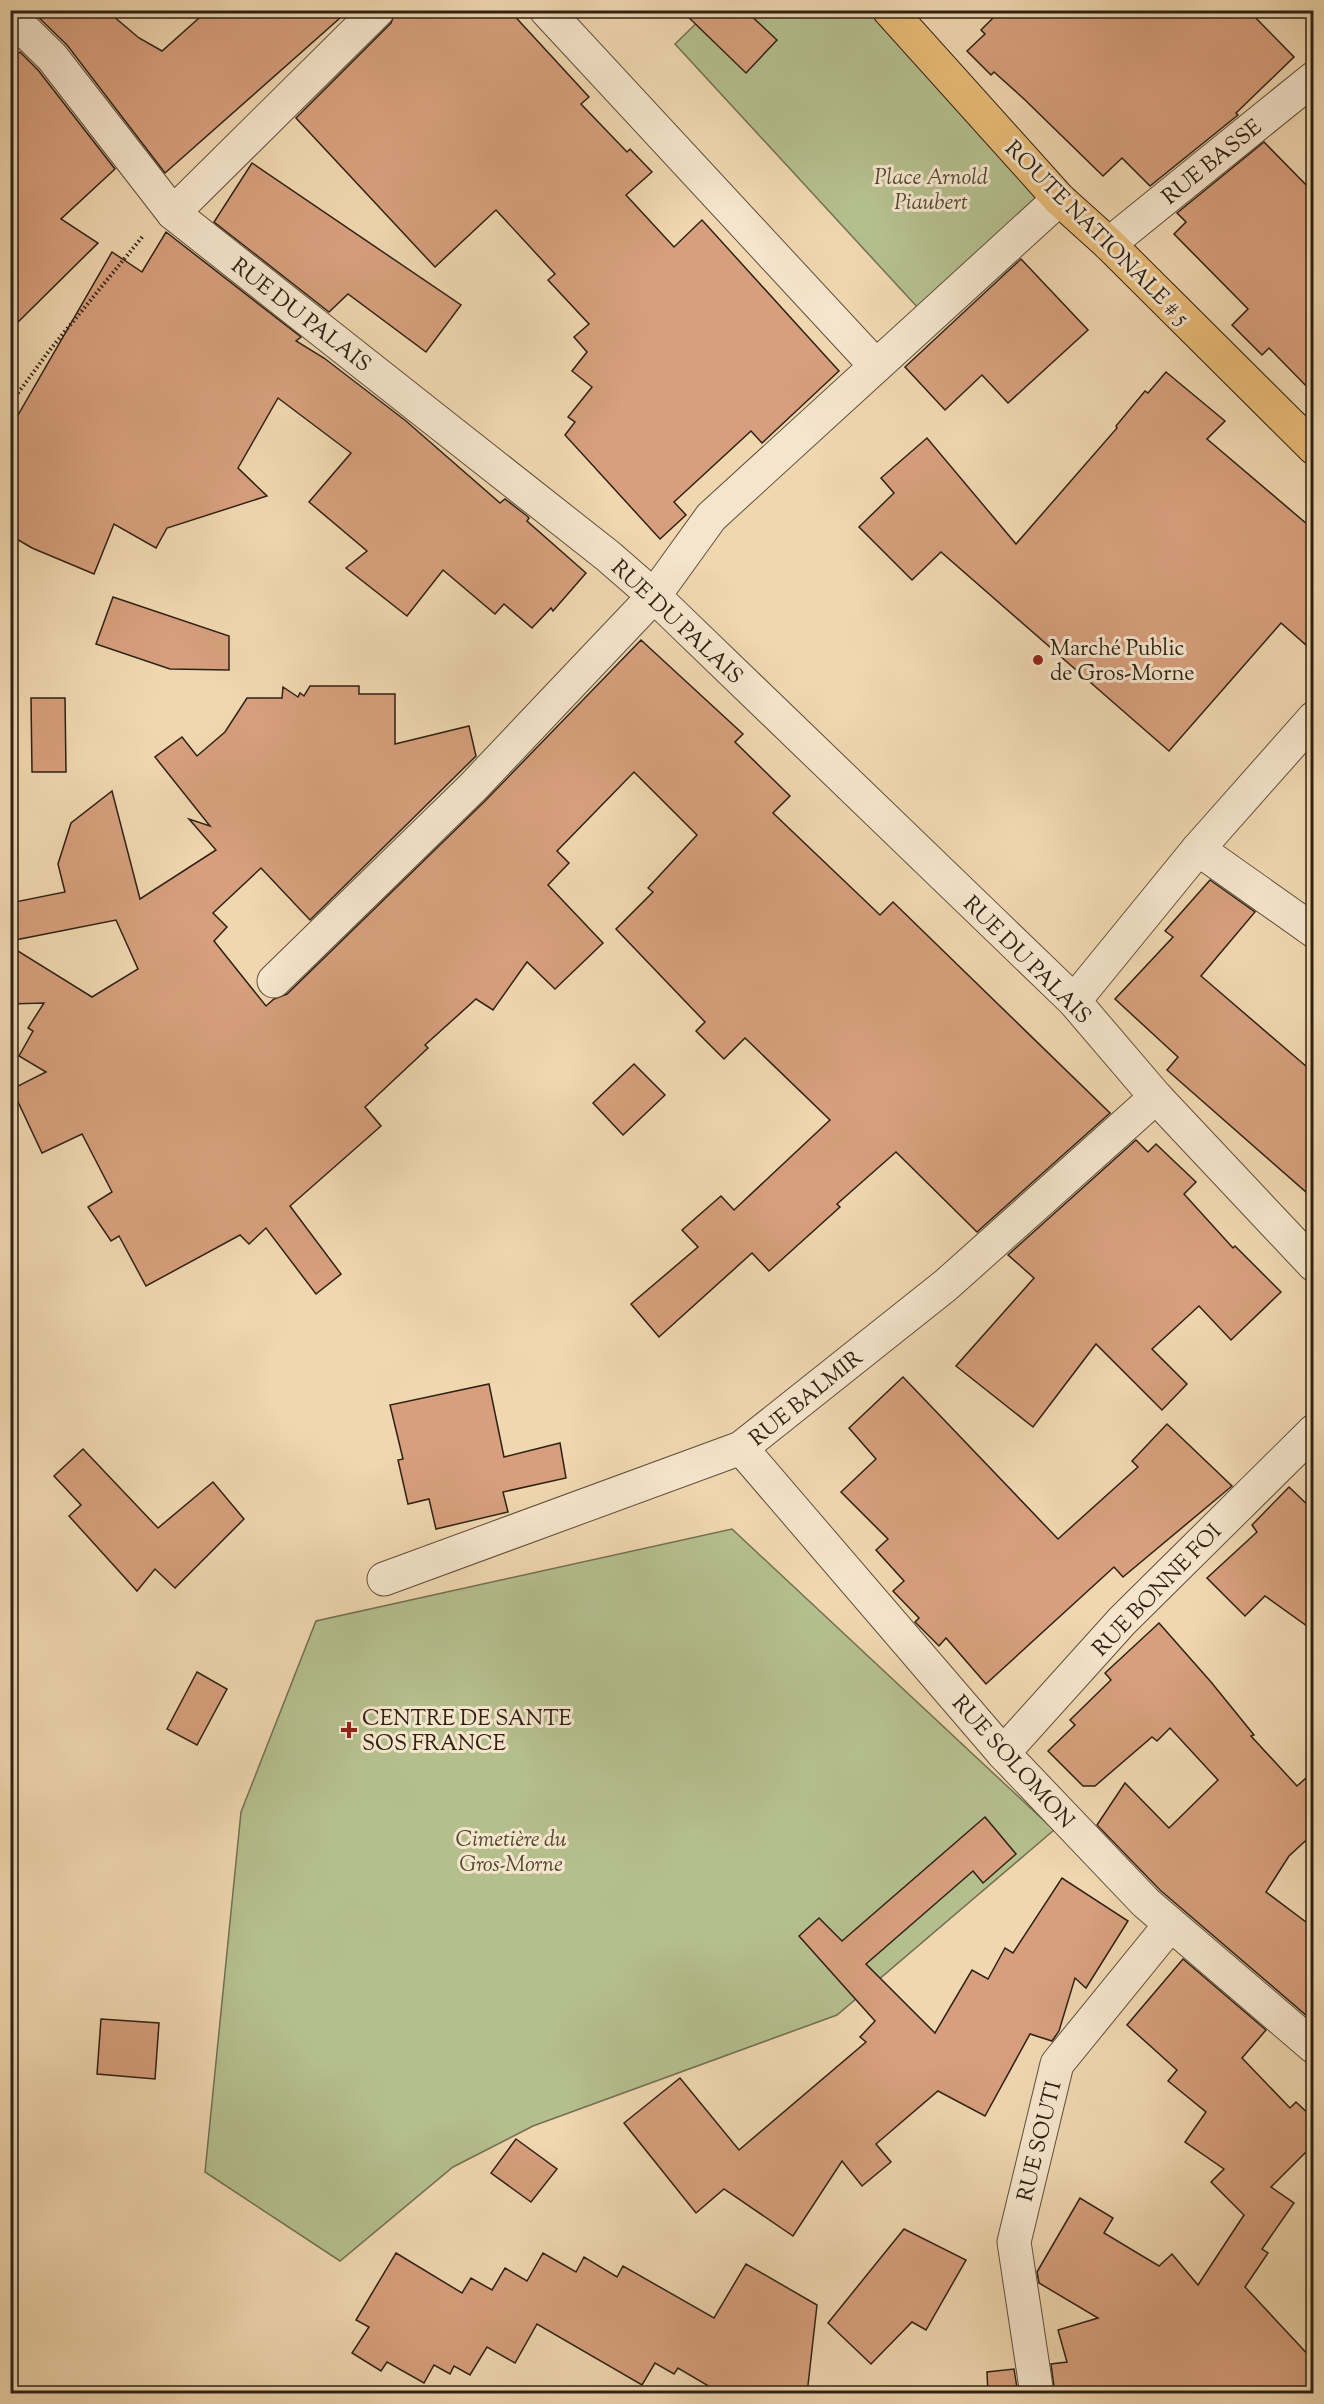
<svg xmlns="http://www.w3.org/2000/svg" width="1324" height="2404" font-family="'Sorts Mill Goudy',serif">
  <style>
    .green { fill: #b5bf8e; stroke: #727052; stroke-width: 1.5 }
    .building { fill: #d79f7d; stroke: #2e2215; stroke-width: 1.5 }
    .lines { fill: none; stroke-linecap: round; stroke-linejoin: round }
    .minor-casing { stroke: #5e4f3c; stroke-width: 35 }
    .major-casing { stroke: #2e2215; stroke-width: 35 }
    .path { stroke: #2e2215; stroke-width: 4; stroke-dasharray: 1.5 3; stroke-linecap: butt }
    .minor { stroke: #f5e5cc; stroke-width: 33 }
    .major { stroke: #e8bc78; stroke-width: 33 }
    .poi-dot { fill: #8f2418; stroke: #f5e5cc; stroke-width: 2 }
    .labels { text-anchor: middle; stroke-width: 6; stroke-linejoin: round; paint-order: stroke }
    .street-label { font-size: 22px; fill: #2e2215; stroke: #f5e5cc }
    .park-label { font-size: 22px; font-style: italic; fill: #504933; stroke: #f5e5cc }
    .poi-label { font-size: 22px; fill: #2e2215; stroke: #f5e5cc; text-anchor: start }
  </style>
  <rect width="100%" height="100%" fill="#f0d7b0"/>
  <filter id="stains"><feTurbulence type="fractalNoise" baseFrequency=".00333" numOctaves="4"/><feColorMatrix values="0 0 0 0 .2 0 0 0 0 .09 0 0 0 0 .02 0 0 0 .5 -.17"/></filter>
  <radialGradient id="worn" r=".72"><stop offset=".6" stop-color="#630" stop-opacity="0"/><stop offset="1" stop-color="#630" stop-opacity=".3"/></radialGradient>
  <g class="green">
    <path d="M 709,11 L 886,11 L 1067,200 L 931,322 L 675,44 Z"/>
    <path d="M 732,1529 L 1054,1830 L 837,2015 L 533,2126 L 453,2167 L 340,2261 L 205,2172 L 241,1812 L 316,1621 Z"/>
  </g>
  <g class="building">
    <path d="M 31,10 L 106,10 L 139,38 L 162,51 L 208,10 L 349,10 L 165,173 L 67,45 Z"/>
    <path d="M 396,10 L 509,10 L 589,97 L 581,104 L 627,152 L 630,149 L 652,172 L 626,195 L 674,247 L 702,220 L 839,371 L 762,443 L 751,431 L 674,502 L 686,515 L 660,539 L 565,435 L 575,422 L 568,417 L 592,387 L 572,371 L 587,352 L 574,337 L 589,324 L 548,280 L 555,274 L 496,210 L 435,267 L 296,118 L 391,23 Z"/>
    <path d="M 681,10 L 745,10 L 777,40 L 746,73 Z"/>
    <path d="M 1001,10 L 1248,10 L 1294,57 L 1236,113 L 1238,115 L 1150,186 L 1122,158 L 1103,176 L 1024,99 L 994,72 L 991,75 L 967,51 L 985,34 L 981,30 Z"/>
    <path d="M 20,52 L 38,70 L 115,169 L 61,219 L 98,243 L 10,330 L 10,61 Z"/>
    <path d="M 1264,142 L 1314,193 L 1314,394 L 1269,348 L 1262,355 L 1232,325 L 1248,309 L 1174,234 L 1186,222 L 1177,213 Z"/>
    <path d="M 252,163 L 461,305 L 426,352 L 348,294 L 329,312 L 214,222 Z"/>
    <path d="M 166,232 L 301,337 L 296,341 L 324,358 L 406,421 L 500,503 L 505,499 L 527,516 L 529,518 L 527,521 L 586,573 L 553,611 L 551,608 L 532,628 L 504,604 L 495,614 L 443,570 L 407,616 L 346,568 L 367,551 L 309,502 L 351,453 L 278,398 L 238,468 L 267,496 L 167,528 L 156,548 L 114,524 L 94,574 L 32,548 L 10,535 L 10,429 L 112,252 L 142,272 Z"/>
    <path d="M 1021,259 L 1088,330 L 1008,403 L 982,375 L 945,410 L 905,367 Z"/>
    <path d="M 1166,372 L 1225,421 L 1207,439 L 1314,530 L 1314,652 L 1281,623 L 1169,751 L 941,552 L 912,580 L 859,527 L 894,493 L 881,478 L 927,438 L 1016,544 L 1117,428 L 1116,426 L 1145,391 L 1148,393 Z"/>
    <path d="M 113,597 L 229,636 L 229,670 L 170,669 L 96,644 Z"/>
    <path d="M 641,640 L 743,734 L 735,742 L 790,796 L 773,813 L 880,915 L 893,902 L 1110,1113 L 977,1232 L 896,1152 L 837,1204 L 840,1207 L 769,1271 L 752,1253 L 659,1337 L 631,1304 L 698,1247 L 682,1230 L 721,1196 L 734,1210 L 830,1120 L 745,1038 L 724,1059 L 696,1031 L 705,1022 L 616,929 L 653,892 L 648,888 L 697,835 L 634,772 L 557,851 L 569,863 L 548,885 L 603,943 L 555,989 L 527,962 L 493,1010 L 476,999 L 425,1045 L 428,1048 L 365,1107 L 381,1126 L 290,1206 L 341,1274 L 316,1294 L 266,1228 L 249,1244 L 240,1235 L 146,1286 L 119,1236 L 111,1241 L 88,1207 L 112,1192 L 82,1134 L 42,1153 L 12,1089 L 46,1072 L 19,1056 L 33,1031 L 28,1028 L 44,1003 L 10,1004 L 10,946 L 92,997 L 138,969 L 116,920 L 10,941 L 10,903 L 65,892 L 58,864 L 71,823 L 112,791 L 140,899 L 216,850 L 189,819 L 210,826 L 155,757 L 182,737 L 197,756 L 225,732 L 247,698 L 282,698 L 283,687 L 298,697 L 300,693 L 304,696 L 310,686 L 359,686 L 359,694 L 395,694 L 395,744 L 469,726 L 476,756 L 310,920 L 261,868 L 213,913 L 227,927 L 214,941 L 266,1006 L 274,999 L 287,994 L 486,800 Z"/>
    <path d="M 31,698 L 65,698 L 66,772 L 32,772 Z"/>
    <path d="M 1210,880 L 1255,912 L 1201,976 L 1314,1073 L 1314,1199 L 1167,1070 L 1178,1057 L 1115,999 L 1173,937 L 1165,931 Z"/>
    <path d="M 634,1064 L 665,1095 L 623,1135 L 593,1103 Z"/>
    <path d="M 1136,1140 L 1148,1152 L 1156,1144 L 1196,1182 L 1184,1194 L 1233,1248 L 1235,1246 L 1281,1292 L 1231,1340 L 1199,1306 L 1152,1349 L 1187,1384 L 1162,1410 L 1096,1344 L 1033,1427 L 956,1366 L 1034,1278 L 1008,1255 Z"/>
    <path d="M 903,1377 L 1058,1539 L 1138,1467 L 1132,1461 L 1167,1424 L 1232,1486 L 1123,1577 L 1114,1567 L 986,1684 L 946,1638 L 939,1646 L 915,1622 L 919,1618 L 893,1591 L 904,1581 L 876,1550 L 888,1539 L 841,1492 L 876,1459 L 849,1428 Z"/>
    <path d="M 489,1384 L 504,1457 L 560,1443 L 566,1478 L 503,1492 L 508,1512 L 436,1529 L 429,1499 L 408,1504 L 398,1460 L 403,1459 L 390,1405 Z"/>
    <path d="M 83,1449 L 158,1528 L 213,1482 L 244,1519 L 175,1588 L 155,1569 L 137,1591 L 69,1516 L 81,1505 L 54,1476 Z"/>
    <path d="M 1289,1487 L 1314,1511 L 1314,1631 L 1265,1596 L 1245,1616 L 1207,1578 L 1257,1532 L 1252,1525 Z"/>
    <path d="M 1159,1623 L 1211,1682 L 1254,1735 L 1251,1736 L 1297,1786 L 1314,1771 L 1314,1833 L 1289,1856 L 1266,1892 L 1314,1928 L 1314,2022 L 1160,1890 L 1097,1825 L 1125,1783 L 1169,1828 L 1218,1780 L 1170,1728 L 1157,1741 L 1152,1737 L 1095,1786 L 1083,1786 L 1048,1751 L 1075,1725 L 1070,1720 L 1111,1680 L 1105,1673 Z"/>
    <path d="M 197,1672 L 227,1689 L 197,1745 L 167,1729 Z"/>
    <path d="M 985,1817 L 1016,1854 L 983,1883 L 973,1871 L 866,1964 L 935,2033 L 972,1970 L 988,1979 L 1005,1948 L 1013,1953 L 1062,1878 L 1128,1921 L 1086,1988 L 1075,1978 L 1059,2031 L 1052,2041 L 1030,2034 L 985,2116 L 938,2091 L 876,2144 L 891,2162 L 862,2186 L 842,2161 L 793,2236 L 724,2189 L 696,2213 L 624,2123 L 680,2078 L 739,2150 L 866,2042 L 860,2037 L 875,2021 L 799,1936 L 819,1918 L 842,1941 Z"/>
    <path d="M 1183,1959 L 1266,2030 L 1242,2058 L 1290,2108 L 1296,2102 L 1314,2119 L 1314,2144 L 1271,2187 L 1294,2203 L 1262,2249 L 1268,2253 L 1245,2287 L 1314,2361 L 1314,2394 L 1055,2394 L 1051,2364 L 1067,2362 L 1058,2330 L 1098,2318 L 1039,2283 L 1037,2272 L 1080,2198 L 1113,2218 L 1104,2233 L 1159,2266 L 1172,2254 L 1198,2285 L 1244,2215 L 1211,2182 L 1224,2169 L 1185,2142 L 1206,2112 L 1168,2081 L 1177,2070 L 1127,2025 Z"/>
    <path d="M 101,2019 L 159,2023 L 155,2079 L 97,2074 Z"/>
    <path d="M 516,2139 L 557,2169 L 531,2202 L 491,2173 Z"/>
    <path d="M 904,2229 L 966,2260 L 926,2330 L 912,2322 L 871,2364 L 828,2323 Z"/>
    <path d="M 396,2253 L 462,2293 L 471,2278 L 492,2290 L 505,2268 L 527,2281 L 543,2253 L 576,2272 L 584,2257 L 617,2277 L 623,2266 L 714,2318 L 746,2264 L 817,2305 L 807,2394 L 722,2394 L 678,2368 L 674,2374 L 655,2363 L 642,2385 L 537,2324 L 515,2363 L 487,2347 L 470,2375 L 454,2366 L 450,2374 L 434,2365 L 424,2383 L 387,2362 L 381,2371 L 352,2353 L 369,2327 L 356,2320 Z"/>
    <path d="M 1014,2369 L 1018,2394 L 988,2394 L 987,2372 Z"/>
  </g>
  <g class="lines">
    <g class="minor-casing">
      <g id="minor">
        <path d="M 546,10 L 876,366"/>
        <path d="M 10,16 L 52,57 L 173,213 L 608,556 L 654,596 L 1074,1001 L 1156,1097 L 1314,1265"/>
        <path d="M 173,213 L 378,10"/>
        <path d="M 1109,244 L 1314,78"/>
        <path d="M 1198,849 L 1314,931"/>
        <path d="M 274,981 L 473,787 L 654,596 L 711,517 L 1059,199"/>
        <path d="M 1074,1001 L 1198,849 L 1314,718"/>
        <path d="M 741,1448 L 1003,1753 L 1146,1903 L 1314,2047"/>
        <path d="M 384,1579 L 741,1448 L 946,1285 L 1156,1097"/>
        <path d="M 1003,1753 L 1122,1621 L 1314,1431"/>
        <path d="M 1037,2394 L 1014,2242 L 1057,2064 L 1170,1925"/>
      </g>
    </g>
    <g class="major-casing">
      <path id="major" d="M 889,10 L 1059,199 L 1109,244 L 1314,448"/>
    </g>
    <g class="path">
      <path d="M 10,404 L 49,351 L 143,236"/>
      <path d="M 10,2385 L 21,2394"/>
    </g>
    <use href="#minor" class="minor"/>
    <use href="#major" class="major"/>
  </g>
  <g class="poi-dot">
    <circle cx="1038" cy="660" r="6"/>
    <path d="M346 1721h6v6h6v6h-6v6h-6v-6h-6v-6h6z"/>
  </g>
  <g class="labels">
    <g class="street-label">
      <text transform="translate(1211 161) rotate(-39)" y="8">RUE BASSE</text>
      <text transform="translate(1098 232) rotate(45)" y="8">ROUTE NATIONALE # 5</text>
      <text transform="translate(302 314) rotate(38)" y="8">RUE DU PALAIS</text>
      <text transform="translate(678 621) rotate(43)" y="8">RUE DU PALAIS</text>
      <text transform="translate(1028 959) rotate(45)" y="8">RUE DU PALAIS</text>
      <text transform="translate(805 1397) rotate(-39)" y="8">RUE BALMIR</text>
      <text transform="translate(1156 1589) rotate(-46)" y="8">RUE BONNE FOI</text>
      <text transform="translate(1014 1761) rotate(48)" y="8">RUE SOLOMON</text>
      <text transform="translate(1038 2141) rotate(-76)" y="8">RUE SOUTI</text>
    </g>
    <g class="park-label">
      <text x="931" y="184">Place Arnold<tspan x="931" dy="25">Piaubert</tspan></text>
      <text x="511" y="1846">Cimetière du<tspan x="511" dy="25">Gros-Morne</tspan></text>
    </g>
    <g class="poi-label">
      <text x="1050" y="655">Marché Public<tspan x="1050" dy="25">de Gros-Morne</tspan></text>
      <text x="362" y="1725">CENTRE DE SANTE<tspan x="362" dy="25">SOS FRANCE</tspan></text>
    </g>
  </g>
  <rect width="1324" height="2404" fill="none" stroke="#f0d7b0" stroke-width="36"/>
  <rect x="12" y="12" width="1300" height="2380" fill="none" stroke="#2e2215" stroke-width="3"/>
  <rect x="18" y="18" width="1288" height="2368" fill="none" stroke="#2e2215" stroke-width="1.5"/>
  <rect width="100%" height="100%" filter="url(#stains)"/>
  <rect width="100%" height="100%" fill="url(#worn)"/>
</svg>
